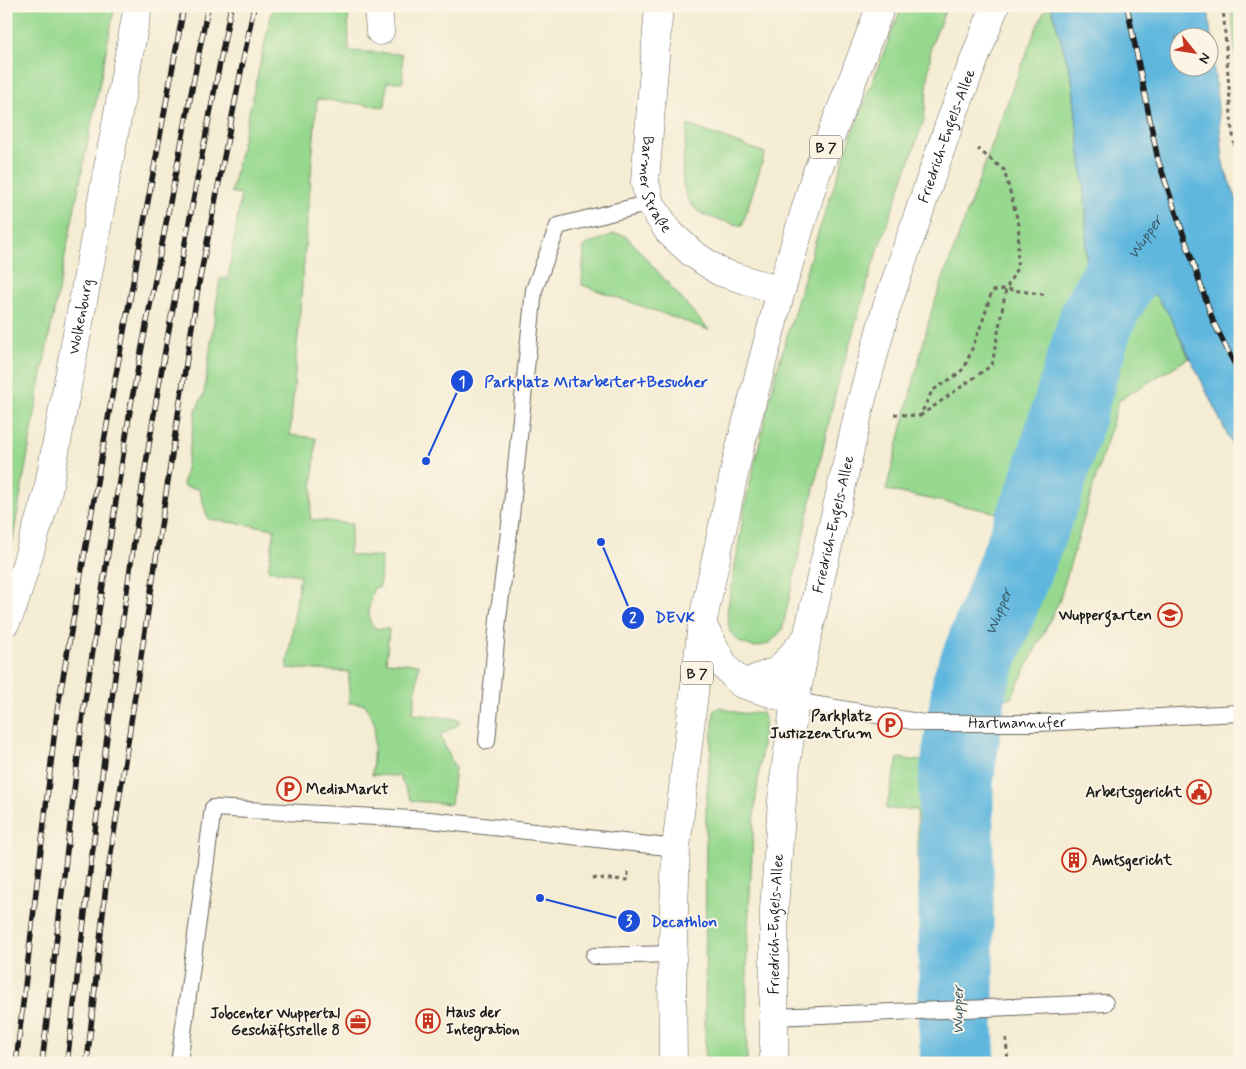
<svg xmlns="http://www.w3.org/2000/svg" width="1246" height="1069" font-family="Mynerve,sans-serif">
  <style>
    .green { fill: #97d88f; stroke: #5a7a56 }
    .water { fill: #61b7de; stroke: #3e6a7d; fill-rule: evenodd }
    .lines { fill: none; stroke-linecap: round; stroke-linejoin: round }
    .river { stroke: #61b7de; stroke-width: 75 }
    .service-casing { stroke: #68655c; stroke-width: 18 }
    .minor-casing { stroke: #68655c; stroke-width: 29 }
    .primary-casing { stroke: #68655c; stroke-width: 29 }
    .path { stroke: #68655c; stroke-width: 3; stroke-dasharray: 4 4; stroke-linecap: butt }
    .service { stroke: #fff; stroke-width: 16 }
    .minor { stroke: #fff; stroke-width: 28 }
    .primary { stroke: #fff; stroke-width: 28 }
    .rail-casing { stroke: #1c1c1c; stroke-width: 5.5 }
    .rail { stroke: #fcf5e5; stroke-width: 4; stroke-dasharray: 11; stroke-linecap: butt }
    .labels { text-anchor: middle; stroke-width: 4; stroke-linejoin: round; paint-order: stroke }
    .shield { fill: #fcf5e5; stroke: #5f5d58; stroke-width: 1 }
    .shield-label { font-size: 14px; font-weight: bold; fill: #1c1c1c }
    .street-label { font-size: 15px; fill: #1c1c1c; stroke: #fcf5e5 }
    .poi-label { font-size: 15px; font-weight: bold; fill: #1c1c1c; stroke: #fcf5e5; text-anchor: end }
    .water-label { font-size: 16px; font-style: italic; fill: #385a6a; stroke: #fcf5e5 }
    .leader { fill: none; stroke: #1d4ed8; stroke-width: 2 }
    .callout-dot { fill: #1d4ed8; stroke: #fcf5e5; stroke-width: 2 }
    .mark-label { font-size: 15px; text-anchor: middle; font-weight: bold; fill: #fff }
    .callout-label { font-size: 16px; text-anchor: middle; font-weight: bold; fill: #1d4ed8; stroke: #fcf5e5; stroke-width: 4; stroke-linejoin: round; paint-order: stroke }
  </style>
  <rect width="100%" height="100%" fill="#fcf5e5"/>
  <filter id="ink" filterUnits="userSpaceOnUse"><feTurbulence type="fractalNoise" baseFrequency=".02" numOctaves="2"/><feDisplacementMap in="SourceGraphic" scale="10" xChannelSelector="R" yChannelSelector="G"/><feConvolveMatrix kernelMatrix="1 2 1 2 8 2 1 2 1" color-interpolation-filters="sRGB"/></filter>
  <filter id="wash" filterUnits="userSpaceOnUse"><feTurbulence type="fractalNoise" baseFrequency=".0096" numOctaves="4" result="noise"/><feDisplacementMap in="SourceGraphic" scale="20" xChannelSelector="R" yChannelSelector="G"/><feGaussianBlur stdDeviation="1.12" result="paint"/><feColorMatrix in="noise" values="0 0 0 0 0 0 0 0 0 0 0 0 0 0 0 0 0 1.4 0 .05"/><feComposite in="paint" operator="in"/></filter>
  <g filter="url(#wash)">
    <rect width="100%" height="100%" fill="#f4ecd3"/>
    <g class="green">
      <path d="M 6,6 L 115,6 L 45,357 L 7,572 Z"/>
      <path d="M 278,6 L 348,6 L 349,51 L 402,54 L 403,82 L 387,82 L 385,107 L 317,99 L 290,435 L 316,438 L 310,519 L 352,524 L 349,555 L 381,557 L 380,587 L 374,588 C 370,597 364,624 376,628 C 380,629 385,629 389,629 L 386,662 L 419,664 L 413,714 L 459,719 L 459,724 L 440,735 L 455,768 L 451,804 L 412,801 L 399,776 L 372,775 L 375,724 L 365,704 L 349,703 L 349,672 L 287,668 L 300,575 L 268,570 L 275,529 L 208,519 L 199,489 L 183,486 L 196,410 L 204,393 L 220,278 L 228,279 L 241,195 L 231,192 L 273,7 Z"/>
      <path d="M 902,6 L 947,6 L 931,46 L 924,120 L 873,264 L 836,391 L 782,630 L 769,644 L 754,647 L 741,643 L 730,632 L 727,613 L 746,500 L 776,373 L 814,245 L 853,131 Z"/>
      <path d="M 1047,6 L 1051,6 L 1072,79 L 1086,208 L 1086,260 L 1156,296 L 1170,316 L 1189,358 L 1119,400 L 1059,602 L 1011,698 L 932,693 L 997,559 L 1008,515 L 886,490 L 932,309 L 1013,87 L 1036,29 Z"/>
      <path d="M 1231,6 L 1240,6 L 1240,103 Z"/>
      <path d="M 688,125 L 765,153 L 742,226 C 730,222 711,219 701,213 C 672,196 685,152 688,125 Z"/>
      <path d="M 613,234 L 621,234 L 628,238 L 709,330 L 582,285 L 584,246 Z"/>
      <path d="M 720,707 C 735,713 745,715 761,712 L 765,720 L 754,817 L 747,948 L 747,1063 L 705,1063 L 706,805 L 714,711 Z"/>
      <path d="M 898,758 L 920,761 L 989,764 L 990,1063 L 923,1063 L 917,810 L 886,809 Z"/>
    </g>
    <path class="water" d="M 1051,6 L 1208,6 L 1224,168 L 1240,208 L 1240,461 L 1170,316 L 1156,296 L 1086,260 L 1086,208 L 1072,79 ZM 1178,38 L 1208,38 L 1208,68 L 1178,68 Z"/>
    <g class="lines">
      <path class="river" id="s1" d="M 958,1063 L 956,1027 L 956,781 L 970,682 L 1045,491 L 1097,318 L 1132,254 L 1175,193"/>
    </g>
  </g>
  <g filter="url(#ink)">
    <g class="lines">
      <g class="service-casing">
        <g id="service">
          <path id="s2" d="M 795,701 L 924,723 L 1038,723 L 1240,713"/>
          <path d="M 487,741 L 498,619 L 511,516 L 534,290 L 558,226 L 650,203"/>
          <path d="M 594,956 L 673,954"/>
          <path d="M 774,1017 L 1105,1003"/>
          <path d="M 179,1063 L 213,808 L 430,820 L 676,848"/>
        </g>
      </g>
      <g class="minor-casing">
        <g id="minor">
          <path d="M 378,6 L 380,31"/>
          <path id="s3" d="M 659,6 L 645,182 L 650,203 L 669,232 L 692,253 L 720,272 L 781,291"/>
          <path id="s4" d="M 6,622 L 14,604 L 47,495 L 138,6"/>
        </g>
      </g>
      <g class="primary-casing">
        <g id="primary">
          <path d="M 702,624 L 725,667 L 742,684 L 795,701"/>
          <path d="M 742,684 L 779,670 L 806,639"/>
          <path d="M 673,1063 L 672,973 L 676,848 L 702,624 L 738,455 L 781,291 L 815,177 L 881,6"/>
          <path id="s5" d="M 774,1063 L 774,909 L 783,787 L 795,701 L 807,638 L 860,406 L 886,309 L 949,125 L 995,6"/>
        </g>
      </g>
      <g class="path">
        <path d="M 1223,6 L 1232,129 L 1240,176"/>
        <path d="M 894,414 L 920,416 L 932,391 L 958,374 L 965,367 L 983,320 L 992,291 L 1006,289 L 1048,295"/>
        <path d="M 920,416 L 992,365 L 1006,289 L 1017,268 L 1019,225 L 1004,170 L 978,149"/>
        <path d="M 592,878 L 628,880 L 628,872"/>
        <path d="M 1006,1038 L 1008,1063"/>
      </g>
      <use href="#service" class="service"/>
      <use href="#minor" class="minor"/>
      <use href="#primary" class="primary"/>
      <g class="rail-casing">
        <g id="rail">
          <path d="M 1127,6 L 1158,160 L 1213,321 L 1240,375"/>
          <path d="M 16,1063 L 57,712 L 112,396 L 184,6"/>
          <path d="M 42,1063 L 83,714 L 131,404 L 208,6"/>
          <path d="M 67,1063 C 93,844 119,625 155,408 C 178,273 205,140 231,6"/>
          <path d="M 87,1063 L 106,885 L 178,415 L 198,288 L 254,6"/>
        </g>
      </g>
      <use href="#rail" class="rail"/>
    </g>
  </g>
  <defs>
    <g id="school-ring" transform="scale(1.25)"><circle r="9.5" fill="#fcf5e5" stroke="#c8321e" stroke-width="1.5"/><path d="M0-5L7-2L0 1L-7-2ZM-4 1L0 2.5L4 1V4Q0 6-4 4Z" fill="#c8321e"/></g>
    <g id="parking-ring" transform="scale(1.25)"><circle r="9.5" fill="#fcf5e5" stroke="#c8321e" stroke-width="1.5"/><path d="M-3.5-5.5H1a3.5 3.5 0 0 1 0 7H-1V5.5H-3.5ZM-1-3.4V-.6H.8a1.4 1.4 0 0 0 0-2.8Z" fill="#c8321e"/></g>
    <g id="civic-ring" transform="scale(1.25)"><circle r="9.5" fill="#fcf5e5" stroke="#c8321e" stroke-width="1.5"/><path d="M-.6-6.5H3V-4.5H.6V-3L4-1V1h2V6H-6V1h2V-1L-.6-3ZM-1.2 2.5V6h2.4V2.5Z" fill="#c8321e"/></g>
    <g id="building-ring" transform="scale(1.25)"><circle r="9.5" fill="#fcf5e5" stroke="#c8321e" stroke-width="1.5"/><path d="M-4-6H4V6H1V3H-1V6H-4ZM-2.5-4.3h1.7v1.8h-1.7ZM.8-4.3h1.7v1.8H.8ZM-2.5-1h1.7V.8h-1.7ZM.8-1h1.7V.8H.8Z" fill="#c8321e"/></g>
    <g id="office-ring" transform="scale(1.25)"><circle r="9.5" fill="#fcf5e5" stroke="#c8321e" stroke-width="1.5"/><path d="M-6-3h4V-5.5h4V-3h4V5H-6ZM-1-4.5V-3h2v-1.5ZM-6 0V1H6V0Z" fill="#c8321e"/></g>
  </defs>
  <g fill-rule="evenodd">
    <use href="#school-ring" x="1170" y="615"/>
    <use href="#parking-ring" x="890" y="725"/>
    <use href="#parking-ring" x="289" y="789"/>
    <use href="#civic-ring" x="1199" y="792"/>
    <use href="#building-ring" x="1074" y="860"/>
    <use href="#building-ring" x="428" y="1021"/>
    <use href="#office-ring" x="358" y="1022"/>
  </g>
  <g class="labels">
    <g class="shield">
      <rect x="810" y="135.5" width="32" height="23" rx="4"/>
      <rect x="681" y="661.5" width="32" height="23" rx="4"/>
    </g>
    <g class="shield-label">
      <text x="826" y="152">B 7</text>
      <text x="697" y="678">B 7</text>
    </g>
    <g class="street-label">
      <text dy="5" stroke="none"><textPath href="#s5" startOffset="949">Friedrich-Engels-Allee</textPath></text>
      <text dy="5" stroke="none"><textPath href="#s3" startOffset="181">Barmer Straße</textPath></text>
      <text dy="5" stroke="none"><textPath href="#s4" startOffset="315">Wolkenburg</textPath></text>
      <text dy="5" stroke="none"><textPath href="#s5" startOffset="544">Friedrich-Engels-Allee</textPath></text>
      <text dy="5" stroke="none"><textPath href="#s2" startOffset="224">Hartmannufer</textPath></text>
      <text dy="5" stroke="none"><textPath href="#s5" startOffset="139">Friedrich-Engels-Allee</textPath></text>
    </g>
    <g class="poi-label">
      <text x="1152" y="620">Wuppergarten</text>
      <text x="872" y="721">Parkplatz<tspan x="872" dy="17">Justizzentrum</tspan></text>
      <text x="306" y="794" text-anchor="start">MediaMarkt</text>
      <text x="1182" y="797">Arbeitsgericht</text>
      <text x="1092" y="865" text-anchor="start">Amtsgericht</text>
      <text x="446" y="1017" text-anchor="start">Haus der<tspan x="446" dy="17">Integration</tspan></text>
      <text x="340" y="1018">Jobcenter Wuppertal<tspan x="340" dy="17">Geschäftsstelle 8</tspan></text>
    </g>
    <g class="water-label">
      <text dy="6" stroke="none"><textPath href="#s1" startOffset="862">Wupper</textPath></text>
      <text dy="6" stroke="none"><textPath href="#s1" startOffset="458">Wupper</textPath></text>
      <text transform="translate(957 1010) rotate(-90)" y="6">Wupper</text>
    </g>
  </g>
  <path class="leader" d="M426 461L462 381M601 542L633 618M540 898L629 921"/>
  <g class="callout-dot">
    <circle cx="426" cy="461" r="5"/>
    <circle cx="601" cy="542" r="5"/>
    <circle cx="540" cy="898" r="5"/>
    <circle cx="462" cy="381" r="12"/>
    <circle cx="633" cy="618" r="12"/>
    <circle cx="629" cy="921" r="12"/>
  </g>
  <g class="mark-label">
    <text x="462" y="387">1</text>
    <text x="633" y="623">2</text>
    <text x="629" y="926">3</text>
  </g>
  <g class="callout-label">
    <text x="596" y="387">Parkplatz Mitarbeiter+Besucher</text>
    <text x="675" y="623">DEVK</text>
    <text x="684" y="927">Decathlon</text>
  </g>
  <rect width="1246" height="1069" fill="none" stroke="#fcf5e5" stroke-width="25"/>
  <g transform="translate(1194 52) rotate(120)"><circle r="24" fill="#fcf5e5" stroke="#a29e95"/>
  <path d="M0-4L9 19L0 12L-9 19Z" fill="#c8321e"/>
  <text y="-8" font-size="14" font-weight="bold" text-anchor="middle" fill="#1c1c1c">N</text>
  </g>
</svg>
